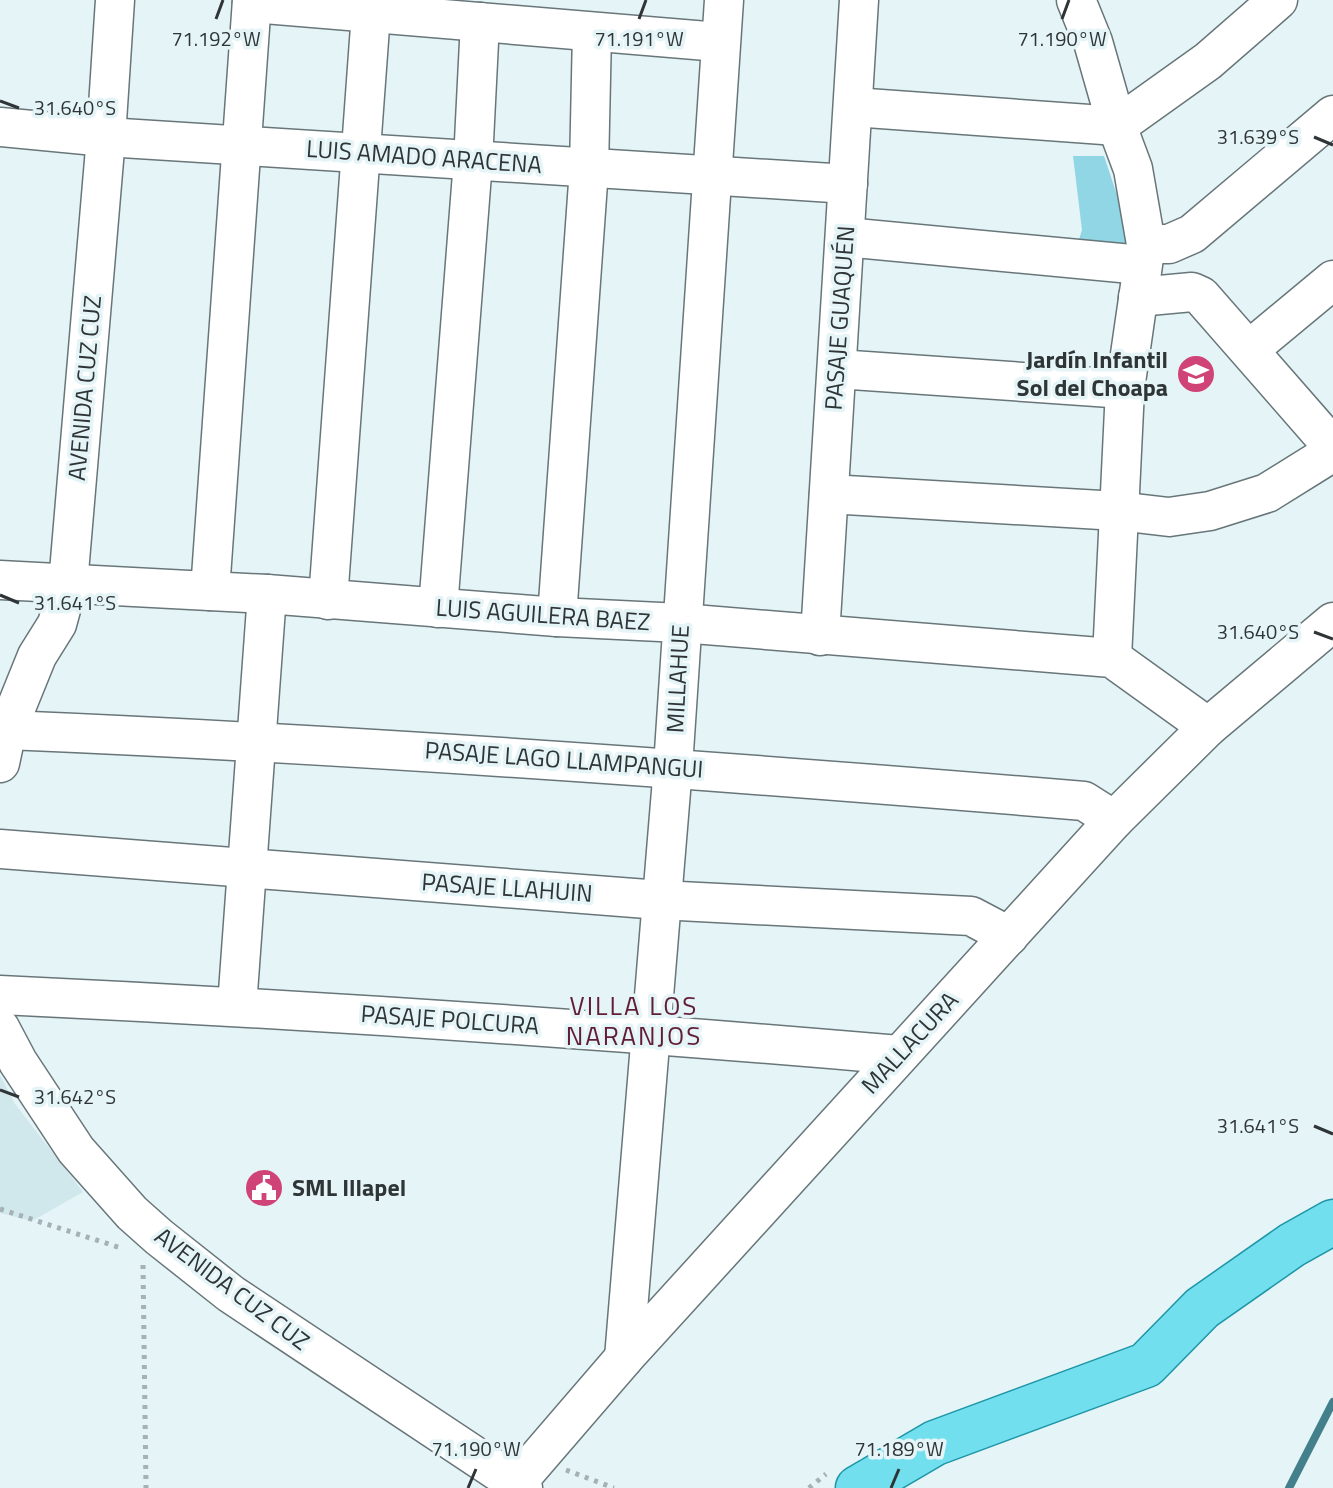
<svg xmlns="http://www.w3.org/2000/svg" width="1333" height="1488" font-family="'Titillium Web',sans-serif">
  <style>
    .built { fill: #d0e7ec }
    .green { fill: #90d6e4 }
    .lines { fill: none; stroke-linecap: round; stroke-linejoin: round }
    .stream { stroke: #44808c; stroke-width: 8 }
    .minor-casing { stroke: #687679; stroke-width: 41 }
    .major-casing { stroke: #1d95a6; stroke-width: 47 }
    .path { stroke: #a5b1b4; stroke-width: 5; stroke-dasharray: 4 6; stroke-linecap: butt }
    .minor { stroke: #fff; stroke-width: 38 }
    .major { stroke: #72dfee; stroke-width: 44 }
    .ticks { fill: none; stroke: #2f3436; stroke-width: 3 }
    .labels { text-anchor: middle; stroke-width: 7; stroke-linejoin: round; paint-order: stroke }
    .street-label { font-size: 24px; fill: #2f3436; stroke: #e4f4f7 }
    .poi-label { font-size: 24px; font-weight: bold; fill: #2f3436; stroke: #e4f4f7; text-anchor: end }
    .neighbourhood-label { font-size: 26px; letter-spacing: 2px; fill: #601d35; stroke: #e4f4f7 }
    .ticks-label { font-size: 20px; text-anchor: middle; fill: #2f3436; stroke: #e4f4f7; stroke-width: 7; stroke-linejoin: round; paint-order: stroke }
  </style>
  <rect width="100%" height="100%" fill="#e4f4f7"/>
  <path class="built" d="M 0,1075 L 15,1104 L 83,1192 L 32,1221 L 0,1213 Z"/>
  <path class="green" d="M 1073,156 L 1104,156 L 1126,222 L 1126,248 L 1076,249 L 1082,230 Z"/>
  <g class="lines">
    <path class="stream" d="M 1289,1488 L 1333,1402"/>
    <g class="minor-casing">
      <g id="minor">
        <path d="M 1076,0 L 1093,42 L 1117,126 L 1133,169 L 1146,244 L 1125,389 L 1112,658"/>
        <path d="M 252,3 L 719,42"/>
        <path d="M 853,107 L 1117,126 L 1208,61 L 1278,0"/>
        <path d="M 0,127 L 106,137 L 848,184"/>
        <path d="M 845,237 L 1142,265"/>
        <path d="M 1146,244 L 1169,244 L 1192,234 L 1333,115"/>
        <path d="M 1138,297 L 1192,292 L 1201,296 L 1333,447"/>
        <path d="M 1250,349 L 1333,280"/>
        <path d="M 837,369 L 1125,389"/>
        <path d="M 829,494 L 1118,511 L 1169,517 L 1210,511 L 1267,493 L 1333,452"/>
        <path d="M 0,580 L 267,594 L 557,617 L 681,623 L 1112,658 L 1208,727"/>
        <path d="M 210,591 L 252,0"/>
        <path d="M 328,600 L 371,13"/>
        <path d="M 438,608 L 473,161 L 480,22"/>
        <path d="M 557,617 L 589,169 L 592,32"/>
        <path d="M 820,636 L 859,0"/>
        <path d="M 7,730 C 367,745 725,771 1084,801 L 1114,820"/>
        <path d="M 0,763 L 7,730 L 37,656 L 57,624 L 68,584 L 106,137 L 115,0"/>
        <path d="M 0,849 L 660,900 L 971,916 L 1009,936"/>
        <path d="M 0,995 C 300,1009 599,1029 899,1055"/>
        <path d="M 237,1006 L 267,594"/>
        <path d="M 0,1028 L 18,1062 L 76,1150 L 132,1213 L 159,1237 L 231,1294 L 523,1488"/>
        <path d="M 624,1358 L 673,767 L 724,0"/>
        <path d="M 512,1488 L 624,1358 L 1114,820 L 1208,727 L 1333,622"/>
      </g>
    </g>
    <g class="major-casing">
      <path id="major" d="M 858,1488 L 935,1443 L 1146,1365 L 1202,1308 L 1292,1245 L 1333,1222"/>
    </g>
    <g class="path">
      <path d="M 0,1209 L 121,1248"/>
      <path d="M 143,1265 L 146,1488"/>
      <path d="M 566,1470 L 614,1488"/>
      <path d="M 809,1488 L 826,1474"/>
    </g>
    <use href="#minor" class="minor"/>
    <use href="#major" class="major"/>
  </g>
  <path class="ticks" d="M 216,19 L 223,0M 639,19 L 646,0M 1062,19 L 1069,0M 0,101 L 19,108M 1314,137 L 1333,145M 0,595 L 19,603M 1314,632 L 1333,639M 0,1090 L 19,1097M 1314,1126 L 1333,1134M 468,1488 L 476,1469M 891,1488 L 899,1469"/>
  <defs>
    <g id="school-disc" transform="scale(2)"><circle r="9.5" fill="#cf4377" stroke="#e4f4f7"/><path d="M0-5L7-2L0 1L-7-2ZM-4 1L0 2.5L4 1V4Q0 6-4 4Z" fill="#fff"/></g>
    <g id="civic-disc" transform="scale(2)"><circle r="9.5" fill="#cf4377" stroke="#e4f4f7"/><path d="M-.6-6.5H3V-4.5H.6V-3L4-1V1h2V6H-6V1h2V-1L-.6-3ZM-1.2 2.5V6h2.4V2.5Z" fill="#fff"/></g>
  </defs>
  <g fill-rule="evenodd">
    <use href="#school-disc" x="1196" y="374"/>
    <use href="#civic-disc" x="264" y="1188"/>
  </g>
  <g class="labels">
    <g class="street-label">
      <text transform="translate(424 157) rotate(4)" y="8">LUIS AMADO ARACENA</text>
      <text transform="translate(840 318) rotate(-86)" y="8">PASAJE GUAQUÉN</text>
      <text transform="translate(85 388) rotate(-85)" y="8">AVENIDA CUZ CUZ</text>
      <text transform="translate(543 615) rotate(4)" y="8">LUIS AGUILERA BAEZ</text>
      <text transform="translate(678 679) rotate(-87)" y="8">MILLAHUE</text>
      <text transform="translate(564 760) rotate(4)" y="8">PASAJE LAGO LLAMPANGUI</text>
      <text transform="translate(507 888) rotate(4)" y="8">PASAJE LLAHUIN</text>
      <text transform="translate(450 1020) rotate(4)" y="8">PASAJE POLCURA</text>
      <text transform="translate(910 1043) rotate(-47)" y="8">MALLACURA</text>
      <text transform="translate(232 1289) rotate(37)" y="8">AVENIDA CUZ CUZ</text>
    </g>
    <g class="poi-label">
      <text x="1168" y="368">Jardín Infantil<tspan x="1168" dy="28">Sol del Choapa</tspan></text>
      <text x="292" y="1196" text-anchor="start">SML Illapel</text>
    </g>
    <g class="neighbourhood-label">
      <text x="634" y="1015">VILLA LOS<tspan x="634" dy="30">NARANJOS</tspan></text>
    </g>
  </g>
  <g class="ticks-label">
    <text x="216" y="46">71.192°W</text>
    <text x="639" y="46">71.191°W</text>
    <text x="1062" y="46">71.190°W</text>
    <text x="75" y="115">31.640°S</text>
    <text x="1258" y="144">31.639°S</text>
    <text x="75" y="610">31.641°S</text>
    <text x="1258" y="639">31.640°S</text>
    <text x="75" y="1104">31.642°S</text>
    <text x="1258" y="1133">31.641°S</text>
    <text x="476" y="1456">71.190°W</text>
    <text x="899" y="1456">71.189°W</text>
  </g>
</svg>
